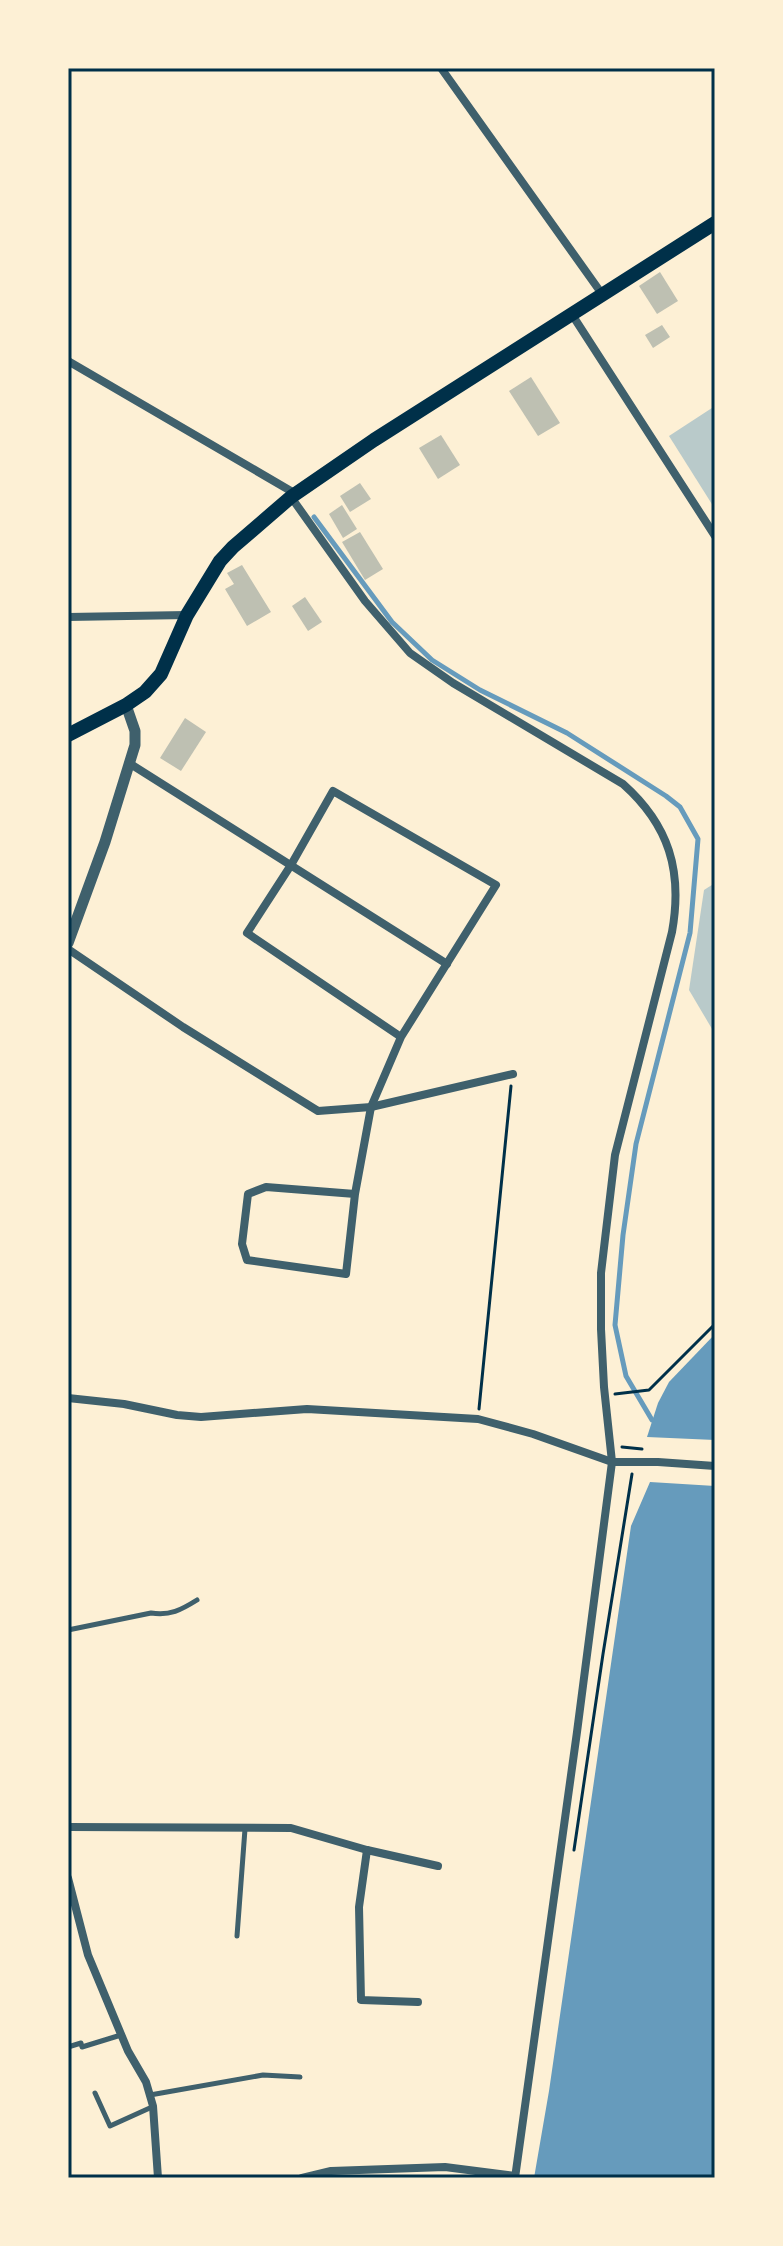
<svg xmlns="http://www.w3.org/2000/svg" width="783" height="2246" font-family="Raleway,sans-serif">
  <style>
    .green { fill: #b9caca }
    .water { fill: #669bbc }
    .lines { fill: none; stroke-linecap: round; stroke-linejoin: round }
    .stream { stroke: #669bbc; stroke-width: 5 }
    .building { fill: #bec0b2 }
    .path { stroke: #003049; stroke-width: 3 }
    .service { stroke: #3f606c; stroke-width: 5 }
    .minor { stroke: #3f606c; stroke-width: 8 }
    .tertiary { stroke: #3f606c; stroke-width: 11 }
    .primary { stroke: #003049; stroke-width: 14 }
    .neatline { fill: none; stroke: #003049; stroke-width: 3 }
  </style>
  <rect width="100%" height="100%" fill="#fdf0d5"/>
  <g class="green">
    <path d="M 715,406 L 715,509 L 669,436 Z"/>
    <path d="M 715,883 L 715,1034 L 689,990 L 704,890 Z"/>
  </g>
  <g class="water">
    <path d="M 715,1334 L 715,1440 L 647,1437 L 658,1403 L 669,1382 Z"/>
    <path d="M 650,1482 L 715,1486 L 715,2178 L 534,2178 L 549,2091 L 631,1526 Z"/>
  </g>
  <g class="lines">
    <path class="stream" d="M 314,517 L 392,622 L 432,660 L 480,690 L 567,733 L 666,796 L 680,807 L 698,839 L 690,933 L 636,1144 L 623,1235 L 615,1325 L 626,1376 L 652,1420"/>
  </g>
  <g class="building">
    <path d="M 660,272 L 678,301 L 657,314 L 639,286 Z"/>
    <path d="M 662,325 L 670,337 L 653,348 L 645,335 Z"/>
    <path d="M 531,377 L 560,423 L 538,436 L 509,391 Z"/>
    <path d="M 441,435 L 460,465 L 438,479 L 419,448 Z"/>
    <path d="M 360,483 L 371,499 L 350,512 L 340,496 Z"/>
    <path d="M 342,505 L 357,529 L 343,538 L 329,514 Z"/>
    <path d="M 360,532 L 383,569 L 365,580 L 342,542 Z"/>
    <path d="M 242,565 L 271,612 L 247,626 L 225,589 L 234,584 L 227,573 Z"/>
    <path d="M 305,597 L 322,622 L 308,631 L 292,606 Z"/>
    <path d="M 185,718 L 206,732 L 181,771 L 160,758 Z"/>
  </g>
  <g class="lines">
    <g class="path">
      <path d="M 615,1394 L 649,1390 L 715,1324"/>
      <path d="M 479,1409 L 511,1086"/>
      <path d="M 622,1447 L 642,1449"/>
      <path d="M 574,1850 L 603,1654 L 632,1474"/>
    </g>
    <g class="service">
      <path d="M 68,1630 L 151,1613 C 170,1616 181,1610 197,1600"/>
      <path d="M 237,1936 L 245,1829"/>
      <path d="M 68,2047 L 81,2043 L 82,2047 L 121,2035"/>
      <path d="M 95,2093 L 110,2126 L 152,2107"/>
      <path d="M 150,2095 L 263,2075 L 300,2077"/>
    </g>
    <g class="minor">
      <path d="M 441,68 L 602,294"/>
      <path d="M 571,313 L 715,536"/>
      <path d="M 68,361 L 296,494"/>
      <path d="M 291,497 L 365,601 L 410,653 L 453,683 L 623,784 C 669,825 683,871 672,932 L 615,1155 L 601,1273 L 601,1329 L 604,1387 L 612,1462 L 577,1732 L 515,2178"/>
      <path d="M 68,617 L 187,615"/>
      <path d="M 129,763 L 447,964"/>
      <path d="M 68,949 L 183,1027 L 318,1111 L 371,1107 L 513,1074"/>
      <path d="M 355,1194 L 266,1187 L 248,1194 L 242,1244 L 247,1260 L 346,1274 L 355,1194 L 371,1107 L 401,1037 L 496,885 L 333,791 L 291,865 L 247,933 L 401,1037"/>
      <path d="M 68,1398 L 124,1404 L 177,1415 L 201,1417 L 307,1409 L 478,1419 L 533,1434 L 612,1462 L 658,1462 L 715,1466"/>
      <path d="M 68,1827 L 291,1828 L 367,1850"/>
      <path d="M 68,1878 L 88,1955 L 128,2051 L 146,2082 L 153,2106 L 158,2178"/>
      <path d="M 418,2002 L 361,2000 L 359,1907 L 367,1850 L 438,1866"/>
      <path d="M 302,2178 L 331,2171 L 445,2167 L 515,2176"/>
    </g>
    <path class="tertiary" d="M 68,943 L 105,842 L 135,745 L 135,731 L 126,705"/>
    <path class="primary" d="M 68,735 L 126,705 L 145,692 L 161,674 L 187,615 L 220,561 L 233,547 L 291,497 L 374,440 L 715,223"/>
  </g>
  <rect width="783" height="2246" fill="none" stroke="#fdf0d5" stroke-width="140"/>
  <rect x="70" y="70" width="643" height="2106" class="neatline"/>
</svg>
